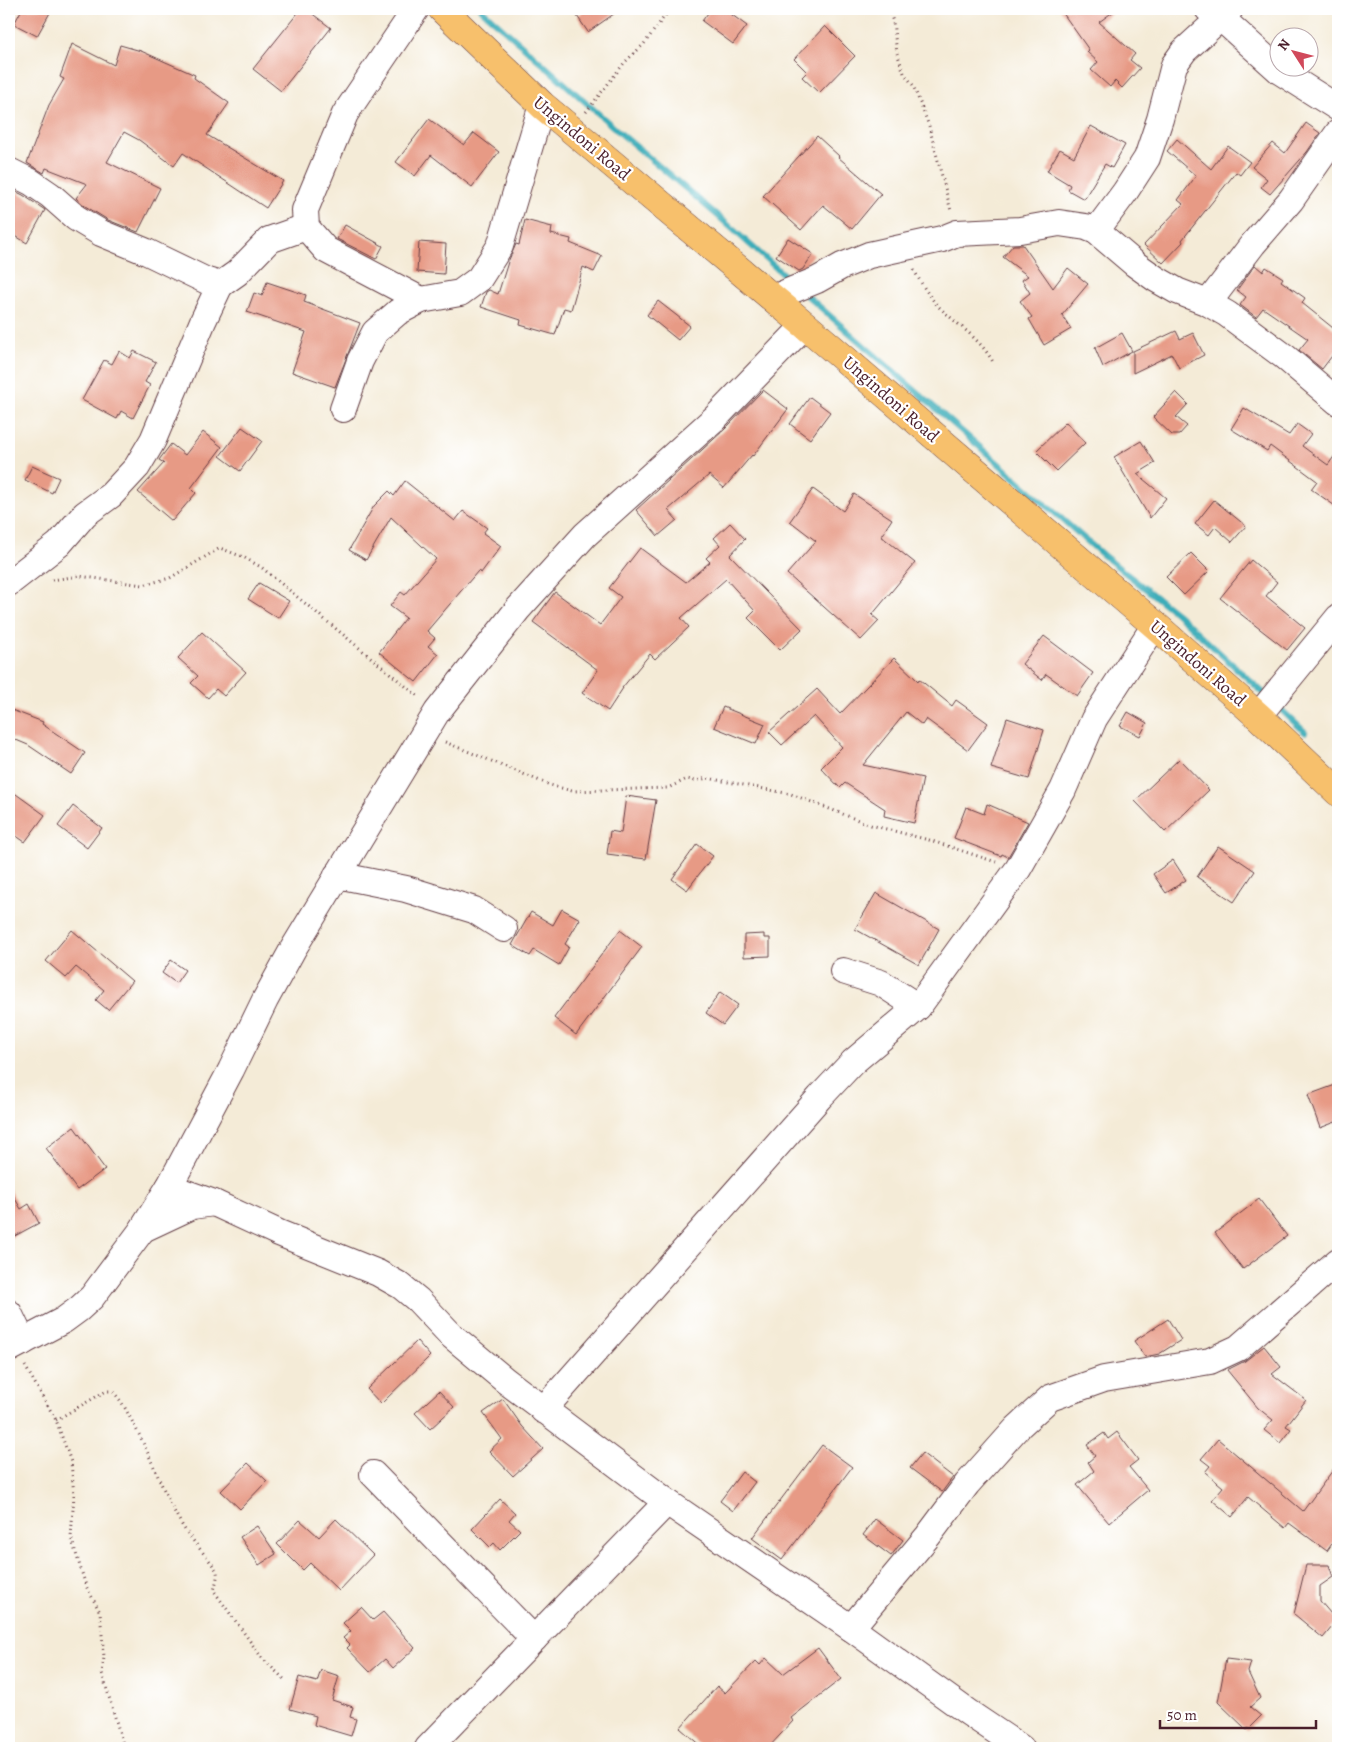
<svg xmlns="http://www.w3.org/2000/svg" width="1347" height="1757" font-family="Alegreya,serif">
  <style>
    .lines { fill: none; stroke-linecap: round; stroke-linejoin: round }
    .stream { stroke: #3dadb9; stroke-width: 6 }
    .building { fill: #e79a85 }
    .minor-casing { stroke: #643e45; stroke-width: 28 }
    .major-casing { stroke: #643e45; stroke-width: 29 }
    .path { stroke: #643e45; stroke-width: 3; stroke-dasharray: 1 4; stroke-linecap: butt }
    .minor { stroke: #fff; stroke-width: 26 }
    .major { stroke: #f7c06c; stroke-width: 28 }
    .labels { text-anchor: middle; stroke-width: 4.5; stroke-linejoin: round; paint-order: stroke }
    .street-label { font-size: 18px; fill: #4a1f2b; stroke: #fff }
  </style>
  <rect width="100%" height="100%" fill="#fff"/>
  <filter id="ink" filterUnits="userSpaceOnUse"><feTurbulence type="fractalNoise" baseFrequency=".02" numOctaves="2"/><feDisplacementMap in="SourceGraphic" scale="10" xChannelSelector="R" yChannelSelector="G"/><feConvolveMatrix kernelMatrix="1 2 1 2 8 2 1 2 1" color-interpolation-filters="sRGB"/></filter>
  <filter id="wash" filterUnits="userSpaceOnUse"><feTurbulence type="fractalNoise" baseFrequency=".0096" numOctaves="4" result="noise"/><feDisplacementMap in="SourceGraphic" scale="20" xChannelSelector="R" yChannelSelector="G"/><feGaussianBlur stdDeviation="1.12" result="paint"/><feColorMatrix in="noise" values="0 0 0 0 0 0 0 0 0 0 0 0 0 0 0 0 0 1.4 0 .05"/><feComposite in="paint" operator="in"/></filter>
  <g filter="url(#wash)">
    <rect width="100%" height="100%" fill="#f4ebd7"/>
    <g class="lines">
      <g class="stream">
        <path d="M 481,9 L 619,132 L 718,216 L 793,283"/>
        <path d="M 804,293 L 1103,555 L 1176,613 L 1268,697"/>
        <path d="M 1275,704 L 1305,732"/>
      </g>
    </g>
    <g id="blocks">
      <g class="building">
        <path d="M 22,9 L 52,9 L 37,36 L 14,24 Z"/>
        <path d="M 301,9 L 306,9 L 331,28 L 281,91 L 253,69 Z"/>
        <path d="M 587,9 L 621,9 L 588,32 L 577,16 Z"/>
        <path d="M 711,9 L 724,9 L 747,26 L 733,44 L 702,21 Z"/>
        <path d="M 1060,9 L 1117,9 L 1099,22 L 1135,54 L 1130,60 L 1140,68 L 1122,88 L 1115,81 L 1110,87 L 1091,70 L 1098,62 L 1087,52 L 1089,50 Z"/>
        <path d="M 825,26 L 855,56 L 819,93 L 802,77 L 807,72 L 794,59 Z"/>
        <path d="M 72,44 L 114,65 L 120,45 L 141,51 L 195,75 L 194,78 L 229,103 L 207,135 L 283,181 L 266,208 L 183,153 L 174,166 L 139,140 L 124,132 L 107,162 L 160,188 L 138,232 L 108,220 L 85,206 L 76,198 L 87,184 L 46,168 L 44,173 L 27,163 L 49,105 L 64,79 L 60,77 Z"/>
        <path d="M 429,119 L 464,145 L 474,133 L 499,152 L 472,187 L 431,155 L 415,176 L 396,162 Z"/>
        <path d="M 1306,123 L 1320,133 L 1307,152 L 1270,194 L 1261,187 L 1267,179 L 1252,167 L 1273,143 L 1285,153 Z"/>
        <path d="M 1091,126 L 1125,145 L 1112,168 L 1105,164 L 1084,199 L 1068,190 L 1070,185 L 1047,171 L 1060,149 L 1074,157 Z"/>
        <path d="M 817,136 L 839,156 L 838,157 L 881,194 L 852,229 L 823,205 L 801,230 L 763,196 Z"/>
        <path d="M 1177,139 L 1211,169 L 1228,146 L 1250,162 L 1240,175 L 1236,172 L 1182,240 L 1183,242 L 1163,263 L 1144,245 L 1183,204 L 1178,200 L 1196,176 L 1167,151 Z"/>
        <path d="M 9,188 L 23,195 L 45,210 L 27,243 L 9,232 Z"/>
        <path d="M 525,220 L 552,227 L 551,234 L 571,239 L 570,243 L 602,256 L 594,272 L 583,267 L 571,310 L 564,308 L 555,335 L 520,325 L 521,320 L 481,307 L 486,292 L 489,290 L 498,294 L 508,262 L 516,244 L 519,245 Z"/>
        <path d="M 345,225 L 383,246 L 376,259 L 337,239 Z"/>
        <path d="M 788,238 L 813,254 L 803,269 L 799,271 L 776,256 Z"/>
        <path d="M 419,242 L 446,244 L 444,274 L 417,272 Z"/>
        <path d="M 1013,245 L 1023,245 L 1053,288 L 1068,268 L 1088,284 L 1062,315 L 1071,329 L 1044,345 L 1029,319 L 1032,317 L 1020,301 L 1030,293 L 1022,280 L 1028,276 L 1003,257 Z"/>
        <path d="M 1255,265 L 1263,272 L 1266,267 L 1283,278 L 1281,281 L 1305,298 L 1302,303 L 1338,332 L 1338,348 L 1322,369 L 1299,350 L 1308,339 L 1263,308 L 1256,317 L 1240,305 L 1246,297 L 1237,290 Z"/>
        <path d="M 267,282 L 306,295 L 304,302 L 360,323 L 335,387 L 292,372 L 306,332 L 247,312 L 254,293 L 262,296 Z"/>
        <path d="M 658,301 L 690,326 L 678,340 L 647,315 Z"/>
        <path d="M 1176,331 L 1180,339 L 1193,333 L 1204,355 L 1179,368 L 1172,354 L 1133,373 L 1133,351 Z"/>
        <path d="M 1122,333 L 1132,351 L 1103,367 L 1095,348 Z"/>
        <path d="M 119,351 L 130,358 L 134,351 L 156,362 L 145,382 L 150,385 L 133,418 L 121,411 L 117,419 L 82,400 L 104,360 L 112,364 Z"/>
        <path d="M 763,390 L 788,409 L 753,456 L 752,455 L 724,488 L 709,475 L 668,510 L 677,520 L 658,536 L 636,510 L 725,429 Z"/>
        <path d="M 1176,392 L 1188,404 L 1176,417 L 1187,426 L 1179,435 L 1172,435 L 1153,417 Z"/>
        <path d="M 810,397 L 830,412 L 810,439 L 790,424 Z"/>
        <path d="M 1244,408 L 1289,435 L 1297,424 L 1311,434 L 1302,446 L 1328,465 L 1338,451 L 1338,508 L 1311,489 L 1317,481 L 1270,446 L 1267,451 L 1231,429 Z"/>
        <path d="M 1066,422 L 1085,443 L 1056,471 L 1036,451 Z"/>
        <path d="M 242,427 L 262,441 L 240,471 L 220,456 Z"/>
        <path d="M 203,432 L 222,447 L 191,488 L 196,493 L 172,521 L 138,492 L 164,463 L 159,460 L 171,444 L 185,455 Z"/>
        <path d="M 1141,441 L 1155,463 L 1137,474 L 1166,498 L 1150,518 L 1114,457 Z"/>
        <path d="M 32,466 L 59,478 L 52,493 L 25,480 Z"/>
        <path d="M 405,481 L 455,521 L 463,511 L 487,528 L 483,533 L 501,546 L 481,573 L 478,571 L 427,631 L 435,638 L 428,646 L 438,654 L 416,682 L 379,652 L 406,618 L 390,606 L 401,592 L 405,595 L 436,559 L 391,517 L 366,560 L 349,550 L 374,506 L 389,491 L 394,496 Z"/>
        <path d="M 813,489 L 843,511 L 854,494 L 892,519 L 881,536 L 915,563 L 872,615 L 879,621 L 861,640 L 787,574 L 816,541 L 790,521 Z"/>
        <path d="M 1214,500 L 1246,526 L 1232,542 L 1215,527 L 1209,535 L 1195,524 Z"/>
        <path d="M 730,523 L 745,539 L 730,555 L 802,629 L 780,650 L 748,618 L 755,611 L 726,579 L 681,618 L 689,627 L 655,659 L 650,654 L 622,688 L 623,688 L 608,711 L 582,693 L 598,670 L 533,622 L 555,592 L 600,625 L 621,597 L 609,588 L 640,548 L 686,582 L 710,562 L 706,558 L 720,545 L 714,538 Z"/>
        <path d="M 1191,553 L 1209,571 L 1184,595 L 1166,577 Z"/>
        <path d="M 1251,560 L 1277,582 L 1266,596 L 1305,628 L 1287,650 L 1220,598 Z"/>
        <path d="M 259,583 L 289,601 L 278,618 L 248,599 Z"/>
        <path d="M 202,632 L 246,672 L 224,696 L 216,689 L 208,698 L 191,683 L 198,676 L 178,658 Z"/>
        <path d="M 1044,636 L 1093,673 L 1077,696 L 1046,674 L 1042,680 L 1022,664 Z"/>
        <path d="M 894,658 L 918,681 L 919,679 L 952,706 L 956,700 L 988,723 L 968,750 L 926,719 L 922,725 L 906,712 L 863,765 L 923,778 L 914,823 L 884,816 L 885,809 L 845,783 L 840,788 L 821,768 L 842,747 L 814,716 L 782,745 L 769,732 L 817,689 L 840,714 Z"/>
        <path d="M 723,707 L 765,724 L 756,744 L 714,727 Z"/>
        <path d="M 9,709 L 43,722 L 42,724 L 85,753 L 71,774 L 28,745 L 9,737 Z"/>
        <path d="M 1128,712 L 1147,723 L 1140,736 L 1120,726 Z"/>
        <path d="M 1007,718 L 1044,730 L 1029,779 L 991,768 Z"/>
        <path d="M 1179,759 L 1209,790 L 1165,832 L 1135,801 Z"/>
        <path d="M 9,789 L 45,815 L 25,842 L 9,831 Z"/>
        <path d="M 626,796 L 656,800 L 646,859 L 607,854 L 610,831 L 621,833 Z"/>
        <path d="M 987,804 L 1028,822 L 1008,857 L 1002,854 L 1001,856 L 954,838 L 966,807 L 984,814 Z"/>
        <path d="M 73,806 L 102,828 L 87,848 L 58,826 Z"/>
        <path d="M 697,844 L 713,856 L 687,890 L 672,879 Z"/>
        <path d="M 1218,846 L 1255,871 L 1234,902 L 1197,877 Z"/>
        <path d="M 1173,860 L 1186,880 L 1166,893 L 1153,874 Z"/>
        <path d="M 876,893 L 939,929 L 919,965 L 855,929 Z"/>
        <path d="M 562,909 L 580,919 L 565,944 L 569,947 L 559,965 L 534,950 L 530,956 L 512,945 L 531,912 L 553,925 Z"/>
        <path d="M 72,930 L 132,981 L 108,1010 L 96,1000 L 104,990 L 76,967 L 66,978 L 46,961 Z"/>
        <path d="M 620,930 L 642,947 L 576,1035 L 554,1018 Z"/>
        <path d="M 764,934 L 764,938 L 770,938 L 770,956 L 744,957 L 744,935 Z"/>
        <path d="M 171,960 L 185,970 L 176,983 L 162,973 Z"/>
        <path d="M 720,992 L 738,1005 L 723,1025 L 706,1013 Z"/>
        <path d="M 1338,1084 L 1338,1121 L 1320,1128 L 1308,1095 Z"/>
        <path d="M 74,1127 L 105,1169 L 77,1190 L 46,1148 Z"/>
        <path d="M 9,1188 L 21,1209 L 29,1204 L 39,1223 L 9,1239 Z"/>
        <path d="M 1259,1199 L 1287,1236 L 1243,1269 L 1215,1233 Z"/>
        <path d="M 1168,1319 L 1181,1340 L 1159,1354 L 1145,1357 L 1134,1341 Z"/>
        <path d="M 417,1341 L 430,1356 L 381,1404 L 367,1389 Z"/>
        <path d="M 1264,1346 L 1281,1367 L 1272,1374 L 1306,1400 L 1286,1426 L 1291,1429 L 1280,1443 L 1264,1430 L 1273,1420 L 1258,1408 L 1227,1370 L 1245,1361 Z"/>
        <path d="M 439,1391 L 454,1407 L 430,1429 L 415,1413 Z"/>
        <path d="M 503,1399 L 522,1426 L 543,1449 L 513,1476 L 489,1451 L 502,1439 L 483,1413 Z"/>
        <path d="M 1117,1432 L 1138,1460 L 1129,1467 L 1148,1490 L 1109,1523 L 1077,1485 L 1094,1471 L 1088,1462 L 1095,1456 L 1087,1445 L 1104,1433 L 1108,1439 Z"/>
        <path d="M 1218,1439 L 1303,1511 L 1338,1463 L 1338,1535 L 1327,1551 L 1289,1523 L 1285,1528 L 1248,1497 L 1232,1517 L 1212,1500 L 1223,1487 L 1205,1472 L 1210,1466 L 1201,1459 Z"/>
        <path d="M 822,1445 L 852,1467 L 782,1560 L 752,1538 Z"/>
        <path d="M 922,1453 L 953,1477 L 942,1492 L 910,1468 Z"/>
        <path d="M 248,1463 L 267,1481 L 240,1509 L 221,1491 Z"/>
        <path d="M 742,1472 L 755,1482 L 733,1511 L 720,1501 Z"/>
        <path d="M 500,1499 L 515,1513 L 509,1520 L 520,1530 L 500,1550 L 494,1543 L 490,1547 L 472,1529 Z"/>
        <path d="M 336,1519 L 373,1555 L 339,1591 L 310,1563 L 303,1570 L 277,1544 L 300,1520 L 319,1537 Z"/>
        <path d="M 875,1519 L 903,1540 L 891,1556 L 863,1535 Z"/>
        <path d="M 257,1526 L 276,1554 L 259,1565 L 240,1537 Z"/>
        <path d="M 1306,1565 L 1329,1565 L 1333,1577 L 1320,1586 L 1320,1601 L 1337,1621 L 1323,1638 L 1294,1614 Z"/>
        <path d="M 361,1607 L 373,1620 L 383,1612 L 415,1648 L 393,1668 L 385,1659 L 370,1672 L 347,1648 L 350,1645 L 343,1638 L 351,1631 L 343,1623 Z"/>
        <path d="M 818,1648 L 841,1679 L 791,1718 L 793,1721 L 768,1748 L 703,1748 L 680,1728 L 717,1686 L 725,1693 L 756,1661 L 760,1665 L 766,1658 L 783,1674 Z"/>
        <path d="M 1226,1659 L 1251,1662 L 1248,1672 L 1260,1698 L 1250,1707 L 1261,1716 L 1247,1730 L 1218,1702 Z"/>
        <path d="M 321,1670 L 339,1676 L 332,1700 L 353,1707 L 350,1717 L 356,1719 L 351,1736 L 314,1725 L 316,1716 L 290,1709 L 299,1677 L 317,1682 Z"/>
      </g>
    </g>
  </g>
  <g filter="url(#ink)">
    <use href="#blocks" fill-opacity="0" stroke="#643e45" stroke-width="1"/>
    <g class="lines">
      <g class="minor-casing">
        <g id="minor">
          <path d="M 416,9 L 345,114 L 305,210 L 306,227 L 326,250 L 421,300"/>
          <path d="M 1208,9 L 1221,18 L 1281,72 L 1338,108"/>
          <path d="M 9,171 L 31,182 L 50,195 L 76,218 L 101,233 L 147,252 L 207,281 L 220,285 L 237,273 L 269,240 L 306,227"/>
          <path d="M 1096,231 L 1125,192 L 1147,158 L 1160,119 L 1174,65 L 1184,51 L 1230,9"/>
          <path d="M 773,298 L 817,280 L 842,266 L 869,255 L 942,239 L 957,233 L 1020,230 L 1059,223 L 1086,227 L 1096,231 L 1135,264 L 1156,279 L 1177,291 L 1208,303 L 1227,314 L 1285,357 L 1338,402"/>
          <path d="M 1208,303 L 1253,244 L 1291,200 L 1338,133"/>
          <path d="M 343,409 L 360,361 L 375,332 L 398,312 L 421,300 L 460,293 L 479,279 L 500,246 L 542,105"/>
          <path d="M 9,583 L 59,544 L 85,514 L 111,495 L 137,467 L 153,440 L 203,321 L 220,285"/>
          <path d="M 1258,716 L 1338,618"/>
          <path d="M 337,875 L 406,889 L 474,910 L 504,929"/>
          <path d="M 843,971 L 881,983 L 918,1007"/>
          <path d="M 169,1187 L 214,1203 L 279,1233 L 378,1273 L 401,1286 L 418,1300 L 452,1336 L 506,1381 L 667,1502 L 851,1628 L 969,1713 L 1021,1748"/>
          <path d="M 143,1229 L 192,1206 L 214,1203"/>
          <path d="M 9,1313 L 23,1342"/>
          <path d="M 9,1349 L 64,1320 L 79,1309 L 92,1297 L 142,1230 L 169,1187 L 231,1070 L 265,1000 L 293,949 L 437,712 L 518,609 L 585,535 L 715,418 L 805,325"/>
          <path d="M 543,1410 L 820,1097 L 853,1062 L 918,1007 L 1018,869 L 1063,790 L 1094,719 L 1155,625"/>
          <path d="M 373,1474 L 534,1639"/>
          <path d="M 851,1628 L 928,1536 L 967,1484 L 1017,1428 L 1050,1398 L 1104,1379 L 1210,1361 L 1238,1348 L 1338,1261"/>
          <path d="M 428,1748 L 667,1502"/>
        </g>
      </g>
      <g class="major-casing">
        <path id="major" d="M 442,9 L 542,105 L 805,325 L 1155,625 L 1258,716 L 1338,792"/>
      </g>
      <g class="path">
        <path d="M 889,9 L 893,22 L 897,53 L 904,73 L 913,85 L 929,126 L 951,211"/>
        <path d="M 586,112 L 625,62 L 644,44 L 670,9"/>
        <path d="M 914,270 C 921,283 929,297 940,308 C 959,326 982,340 994,364"/>
        <path d="M 52,580 L 79,576 L 143,585 L 170,578 L 220,548 L 243,557 L 261,567 L 420,698"/>
        <path d="M 445,742 L 550,785 L 572,791 L 668,788 L 687,779 L 696,781 L 707,778 L 791,794 L 871,825 L 929,840 L 996,862"/>
        <path d="M 25,1366 L 56,1420 L 71,1462 L 74,1495 L 71,1537 L 86,1586 L 100,1612 L 104,1657 L 102,1673 L 124,1748"/>
        <path d="M 56,1420 L 106,1391 L 112,1391 C 122,1400 127,1412 133,1423 C 153,1459 164,1498 187,1533 C 192,1540 216,1567 217,1572 C 218,1577 215,1586 214,1591 L 262,1658 L 286,1681"/>
      </g>
      <use href="#minor" class="minor"/>
      <use href="#major" class="major"/>
    </g>
  </g>
  <g class="labels">
    <g class="street-label">
      <text transform="translate(582 138) rotate(40)" y="6">Ungindoni Road</text>
      <text transform="translate(891 399) rotate(41)" y="6">Ungindoni Road</text>
      <text transform="translate(1198 663) rotate(41)" y="6">Ungindoni Road</text>
    </g>
  </g>
  <rect width="1347" height="1757" fill="none" stroke="#fff" stroke-width="30"/>
  <g transform="translate(1294 52) rotate(306)"><circle r="24" fill="#ffffff" stroke="#b7a5aa"/>
  <path d="M0-4L9 19L0 12L-9 19Z" fill="#d1495b"/>
  <text y="-8" font-size="14" font-weight="bold" text-anchor="middle" fill="#4a1f2b">N</text>
  </g>
  <path d="M1160 1720v8h156v-8" fill="none" stroke="#4a1f2b" stroke-width="2.5"/>
  <text x="1167" y="1720" font-size="15" fill="#4a1f2b" stroke="#ffffff" stroke-width="4" paint-order="stroke">50 m</text>
</svg>
